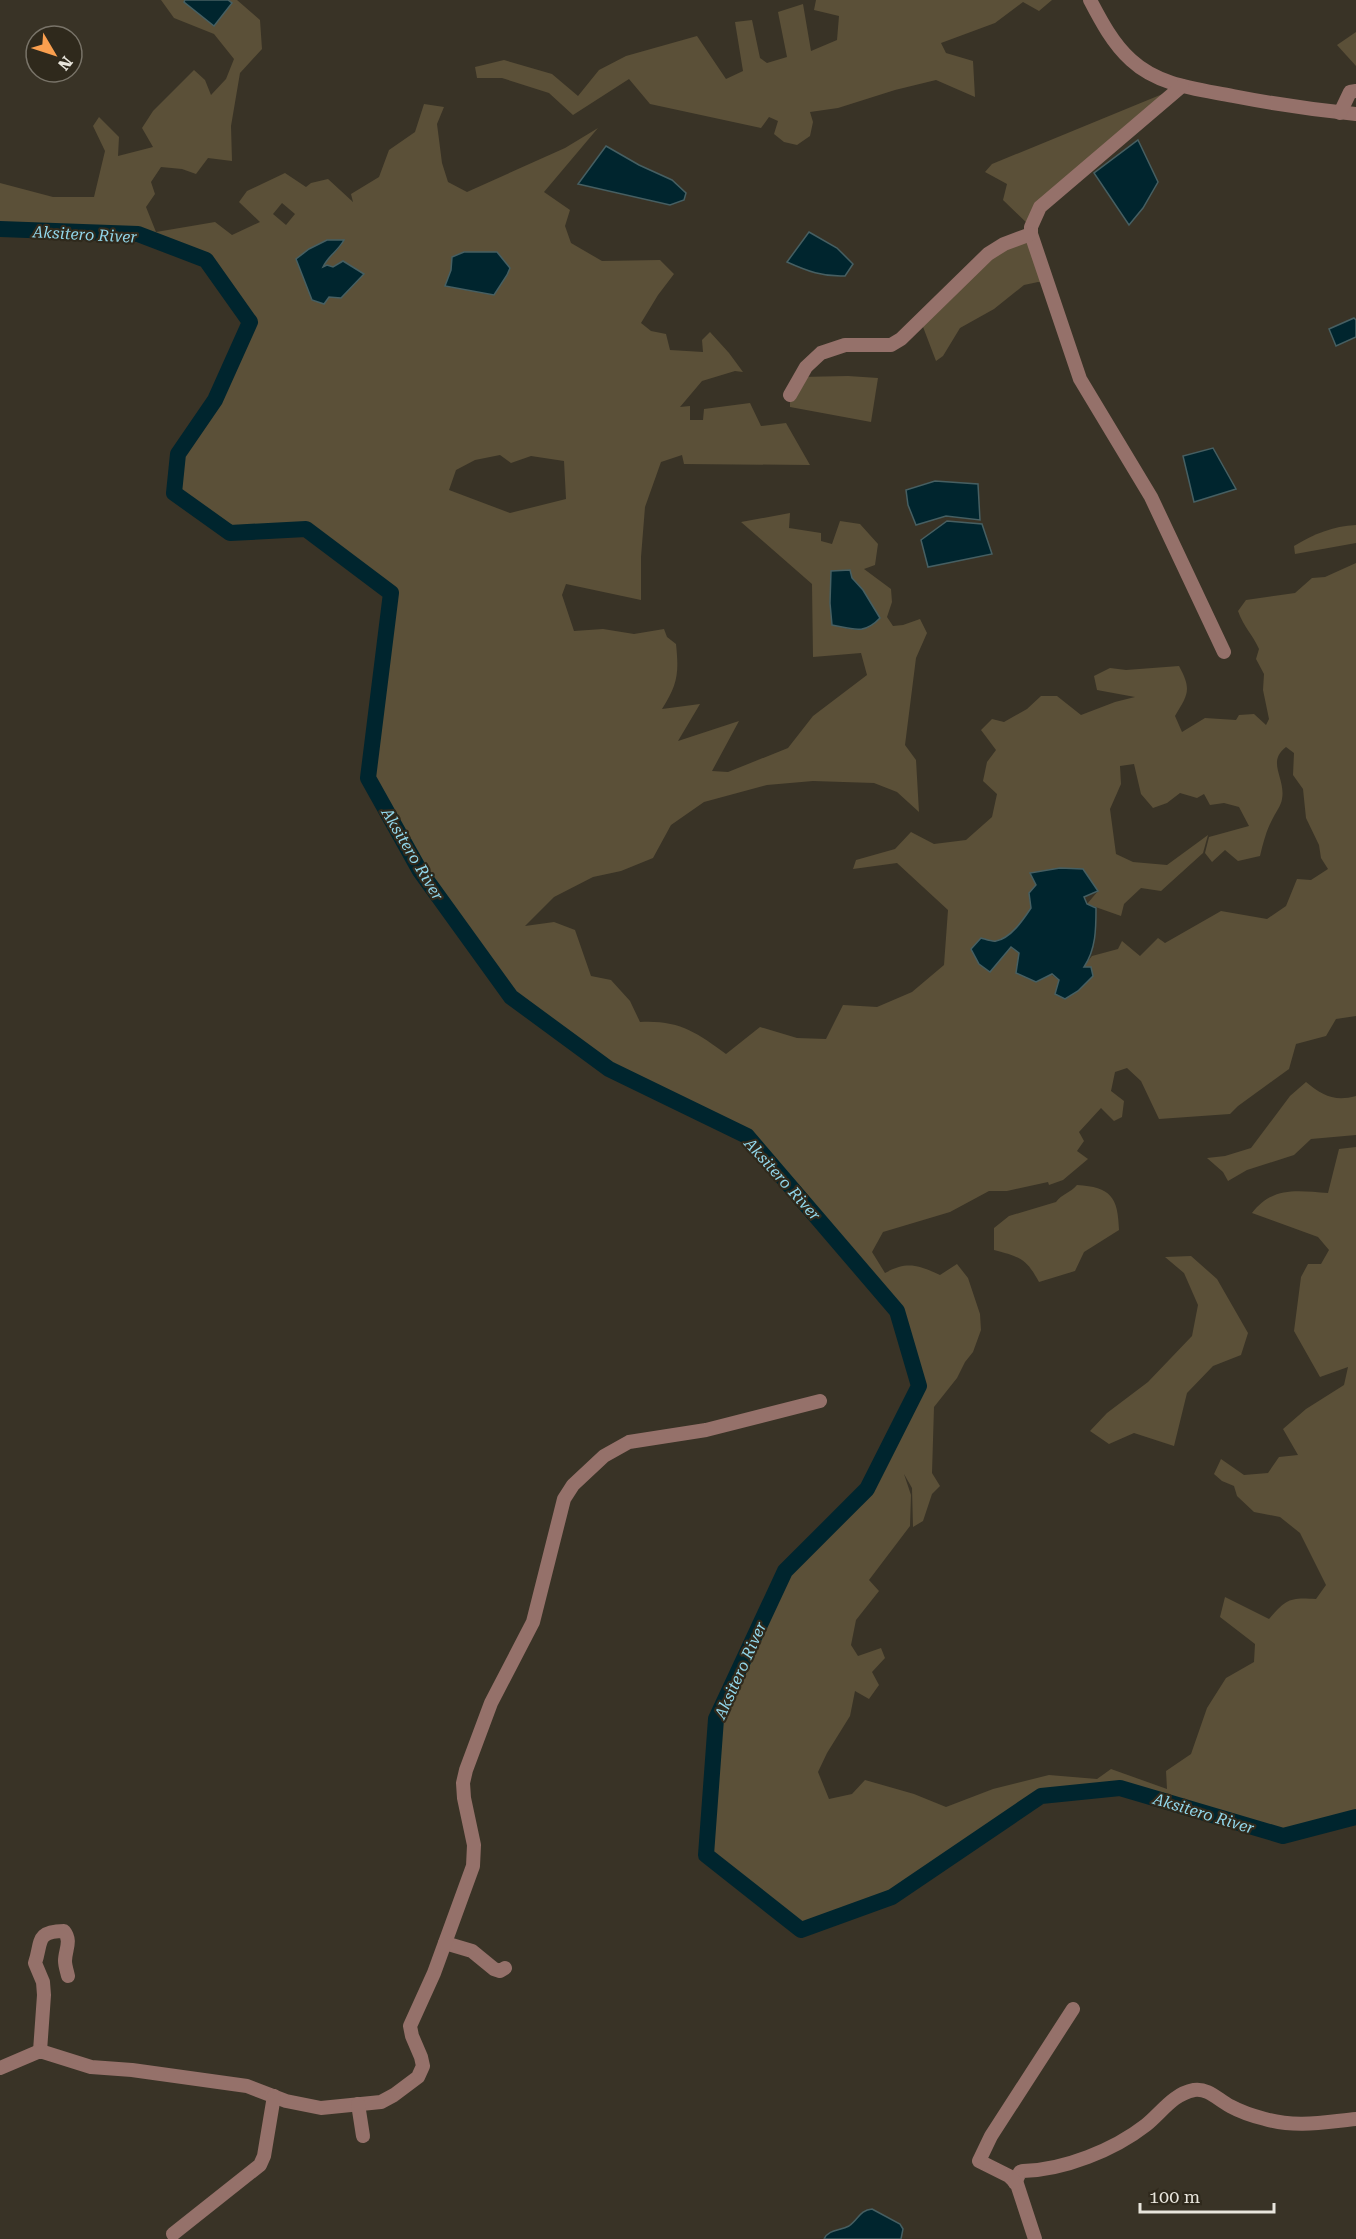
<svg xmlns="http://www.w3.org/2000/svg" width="1356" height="2239" font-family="'Roboto Serif',serif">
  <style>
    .green { fill: #5b5038; fill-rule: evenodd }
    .water { fill: #00252e; stroke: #465f62; stroke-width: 1.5 }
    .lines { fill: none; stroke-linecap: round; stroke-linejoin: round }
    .river { stroke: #00252e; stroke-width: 16 }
    .minor { stroke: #95716a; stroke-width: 14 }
    .labels { text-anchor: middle; stroke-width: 4.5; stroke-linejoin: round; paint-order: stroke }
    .water-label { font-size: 16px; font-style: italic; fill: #92d7eb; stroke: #2f291c }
  </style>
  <rect width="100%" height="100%" fill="#393326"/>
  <g class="green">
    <path d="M 161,0 L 237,0 L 260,20 L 262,49 L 240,73 L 231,126 L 232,161 L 208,158 L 196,174 L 182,169 L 161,167 L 151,182 L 155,194 L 146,207 L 156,232 L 215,222 L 232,235 L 260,222 L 239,202 L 247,191 L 285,173 L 306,187 L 311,183 L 328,179 L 353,202 L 351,194 L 379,177 L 389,150 L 415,132 L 424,104 L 444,107 L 437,124 L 442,163 L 448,182 L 467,192 L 565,148 L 598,128 L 544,192 L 570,210 L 565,226 L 571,243 L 602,261 L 660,260 L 674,274 L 658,295 L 641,323 L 651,331 L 666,334 L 670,350 L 703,352 L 702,340 L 710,332 L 729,353 L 743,372 L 735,371 L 702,381 L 680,407 L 690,406 L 690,420 L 703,420 L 704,409 L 750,403 L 761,426 L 786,423 L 810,465 L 684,464 L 682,455 L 661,462 L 645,507 L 641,557 L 641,600 L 566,584 L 562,595 L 574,631 L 603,629 L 634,634 L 664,629 L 667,637 L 676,644 C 679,673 678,684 662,709 L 700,704 L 678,741 L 739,721 L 712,771 L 728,772 L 788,748 L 813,716 L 867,675 L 861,653 L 813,657 L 812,584 L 741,522 L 790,513 L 789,528 L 821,533 L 821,541 L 832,544 L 840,521 L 860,524 L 878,544 L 875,565 L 864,569 L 891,589 L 892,602 L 887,617 L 893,626 L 903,625 L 920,619 L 927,633 L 916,658 L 905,745 L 916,760 L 919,812 L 897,792 L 874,783 L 813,781 L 767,785 L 704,802 L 671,825 L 653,858 L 621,871 L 593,877 L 554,897 L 525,926 L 554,922 L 575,930 L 591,976 L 611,980 L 630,1001 L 640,1022 C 679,1020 696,1032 726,1054 L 760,1027 L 797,1038 L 826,1039 L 843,1005 L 877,1007 L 912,992 L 944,965 L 948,910 L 897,863 L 853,869 L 856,860 L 895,849 L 911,832 L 934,844 L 966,840 L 992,817 L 997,794 L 983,781 L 987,762 L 996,750 L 981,730 L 992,719 L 1004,722 L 1027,709 L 1041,696 L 1057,696 L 1081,715 L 1115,702 L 1135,697 L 1097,690 L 1094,676 L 1110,668 L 1126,670 L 1179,666 C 1192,690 1188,694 1175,716 L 1182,732 L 1205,718 L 1236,720 L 1239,715 L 1254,714 L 1266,725 L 1269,719 L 1263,690 L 1264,674 L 1256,659 L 1259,649 C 1253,635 1243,626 1238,611 L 1246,600 L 1295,593 L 1312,578 L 1325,577 L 1356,563 L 1356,1016 L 1336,1019 L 1326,1036 L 1296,1044 L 1289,1069 L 1238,1106 L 1230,1114 L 1159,1119 L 1141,1081 L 1127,1068 L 1115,1072 L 1111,1091 L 1124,1101 L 1122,1117 L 1114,1121 L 1101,1108 L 1079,1132 L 1084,1141 L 1077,1151 L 1088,1159 L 1063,1180 L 1049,1185 L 1048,1182 L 1007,1191 L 989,1191 L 950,1212 L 883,1232 L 872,1252 L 885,1273 C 907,1261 918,1265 940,1275 L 957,1264 L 968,1278 L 980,1314 L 981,1330 L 973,1352 L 965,1362 L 957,1378 L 934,1407 L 932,1473 L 940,1486 L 932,1494 L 923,1521 L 913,1527 L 912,1488 L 904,1474 L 911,1495 L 910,1526 L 869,1580 L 879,1591 L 856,1620 L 851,1645 L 858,1656 L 881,1648 L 885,1658 L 872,1672 L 879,1685 L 869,1699 L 855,1691 L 850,1716 L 827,1753 L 818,1772 L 829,1799 L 852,1794 L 865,1780 L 914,1794 L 946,1807 L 993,1789 L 1049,1775 L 1097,1779 L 1111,1769 L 1167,1789 L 1166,1771 L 1191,1754 L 1207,1708 L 1226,1678 L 1254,1662 L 1255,1644 L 1220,1617 L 1225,1597 L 1269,1619 C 1286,1599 1290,1597 1316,1599 L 1326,1585 L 1300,1533 L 1280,1517 L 1254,1512 L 1237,1496 L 1234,1486 L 1222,1481 L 1214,1474 L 1221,1459 L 1244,1475 L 1268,1473 L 1279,1457 L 1298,1455 L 1283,1429 L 1306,1409 L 1344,1385 L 1348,1367 L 1320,1377 L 1294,1331 L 1301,1277 L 1308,1264 L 1321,1264 L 1329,1250 L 1318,1237 L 1252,1213 C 1273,1186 1297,1191 1328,1193 L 1339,1149 L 1356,1147 L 1356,1817 L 1283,1836 L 1120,1788 L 1041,1796 L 892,1897 L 801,1930 L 706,1855 L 716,1719 L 785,1571 L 867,1489 L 919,1386 L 897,1311 L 747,1136 L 609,1069 L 511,997 L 420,871 L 368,778 L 395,594 L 306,529 L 230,533 L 174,493 L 178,454 L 215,400 L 249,318 L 206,260 L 138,234 L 0,228 L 0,183 L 53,197 L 94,197 L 105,151 L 93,126 L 99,117 L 119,137 L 118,156 L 153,147 L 142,128 L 153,111 L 194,70 L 205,80 L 211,95 L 226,79 L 234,59 L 214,34 L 174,18 ZM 282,203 L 295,214 L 286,225 L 273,214 ZM 344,240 C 338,252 328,257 322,268 L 333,267 L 343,262 L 364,274 L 341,298 L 329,297 L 312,300 L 298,262 ZM 500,455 L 511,463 L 531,456 L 564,461 L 566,499 L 510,513 L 449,490 L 456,470 L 475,460 ZM 849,570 L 852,578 L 863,590 L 832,624 L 830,603 L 831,571 ZM 1286,747 L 1294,753 L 1293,775 L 1303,789 L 1306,818 L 1319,845 L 1321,858 L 1328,869 L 1311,880 L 1297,879 L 1286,906 L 1267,919 L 1221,911 L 1165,943 L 1158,938 L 1140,956 L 1122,941 L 1118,949 L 1092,956 L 1083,967 L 1059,980 L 1010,947 L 990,972 L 981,938 C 985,939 992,942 996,941 C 1012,938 1023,920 1031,908 L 1029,893 L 1036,885 L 1031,873 L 1098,891 L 1087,904 L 1121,916 L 1124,904 L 1141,888 L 1161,891 L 1203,853 L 1208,835 L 1167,865 L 1133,862 L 1116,854 L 1110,809 L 1121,784 L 1120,766 L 1134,764 L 1141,794 L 1153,808 L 1167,803 L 1180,793 L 1197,798 L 1204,794 L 1210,805 L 1224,803 L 1239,807 L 1249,826 L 1209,837 L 1205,853 L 1212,862 L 1225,850 L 1238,861 L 1260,856 C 1263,844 1266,831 1272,820 C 1275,813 1281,806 1282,799 C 1286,778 1266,762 1286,747 Z"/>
    <path d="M 816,0 L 1052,0 L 1039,11 L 1023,2 L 995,23 L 941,43 L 946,53 L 973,61 L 975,97 L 936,80 L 895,90 L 838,108 L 810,112 L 813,122 L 810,136 L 797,145 L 784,142 L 774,134 L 778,121 L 769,117 L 761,128 L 650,104 L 629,79 L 573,115 L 549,93 L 502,78 L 477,78 L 475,67 L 504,60 L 552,74 L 578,96 L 599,70 L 626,56 L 697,36 L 726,79 L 743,71 L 735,22 L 752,20 L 760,58 L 767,63 L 787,57 L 778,12 L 803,4 L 811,51 L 837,40 L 839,16 L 814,10 Z"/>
    <path d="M 1356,32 L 1356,66 L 1337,45 Z"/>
    <path d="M 1182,86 L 1040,207 L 1031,227 L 1003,200 L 1007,184 L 985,172 L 992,164 Z"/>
    <path d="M 1031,234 L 1048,284 L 1038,282 L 1024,285 L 994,309 L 960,328 L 943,356 L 936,361 L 920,319 L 988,254 Z"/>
    <path d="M 848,376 L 878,378 L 871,422 L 790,407 L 790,395 L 800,377 Z"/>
    <path d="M 1356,525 L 1356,543 L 1295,554 L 1294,546 C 1314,534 1333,526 1356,525 Z"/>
    <path d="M 1306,1082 C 1322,1095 1334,1102 1356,1096 L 1356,1135 L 1311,1139 L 1294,1155 L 1247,1170 L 1228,1181 L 1223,1172 L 1207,1158 L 1225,1156 L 1251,1148 L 1290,1096 Z"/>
    <path d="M 1077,1185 C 1111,1187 1118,1197 1119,1230 L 1084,1252 L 1075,1271 L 1039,1282 C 1026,1258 1020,1257 994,1250 L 994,1228 L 1009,1216 L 1056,1202 C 1062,1194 1070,1193 1077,1185 Z"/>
    <path d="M 1191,1256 L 1217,1279 L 1248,1333 L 1241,1355 L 1213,1366 L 1187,1393 L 1174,1446 L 1134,1433 L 1109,1444 L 1090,1431 L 1107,1413 L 1148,1382 L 1192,1336 L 1198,1305 L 1184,1273 L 1165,1257 Z"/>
  </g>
  <g class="water">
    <path d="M 185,0 L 228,0 L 232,3 L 214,26 L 184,2 Z"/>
    <path d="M 1138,140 L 1158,182 L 1143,208 L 1129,225 L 1094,173 Z"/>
    <path d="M 606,146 L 639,165 L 672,180 L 686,193 L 684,200 L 670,205 L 578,184 Z"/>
    <path d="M 809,232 L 837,248 L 853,264 L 845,276 C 823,277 807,271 787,262 Z"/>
    <path d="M 327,240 L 344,240 C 338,251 328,256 323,267 L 327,265 L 333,267 L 343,261 L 364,274 L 341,298 L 329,297 L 324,304 L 312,300 L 296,259 L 309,249 Z"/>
    <path d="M 464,252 L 497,252 L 510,268 L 507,275 L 494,295 L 445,286 L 451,270 L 452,257 Z"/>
    <path d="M 1354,318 L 1356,320 L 1356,337 L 1336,346 L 1329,329 Z"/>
    <path d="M 1213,448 L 1236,489 L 1194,502 L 1183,456 Z"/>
    <path d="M 935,481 L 978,484 L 980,520 L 946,516 L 916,525 L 908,505 L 906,490 Z"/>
    <path d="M 947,521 L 982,524 L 992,554 L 928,567 L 921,540 Z"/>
    <path d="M 850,570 L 852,578 L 863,590 L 880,618 C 864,635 853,629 832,625 L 830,603 L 831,571 Z"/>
    <path d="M 1060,868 L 1083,869 L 1098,891 L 1084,897 L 1087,904 L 1096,908 C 1096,929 1096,949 1084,967 L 1091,967 L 1093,976 L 1078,991 L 1065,999 L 1055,994 L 1059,980 L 1052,974 L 1036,982 L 1016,973 L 1019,953 L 1011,947 L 990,972 L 979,964 L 971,949 L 981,938 C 985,939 992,942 996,941 C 1011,938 1023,920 1031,908 L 1029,893 L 1036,885 L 1030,873 Z"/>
    <path d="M 872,2209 L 900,2224 L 903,2229 L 901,2239 L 824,2239 C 829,2229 840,2231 849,2226 C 858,2220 860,2210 872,2209 Z"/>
  </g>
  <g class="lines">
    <path class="river" d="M 0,229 L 138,234 L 206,260 L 250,322 L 215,400 L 178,454 L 174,493 L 230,533 L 306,529 L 391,593 L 368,778 L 420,871 L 511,997 L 609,1069 L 747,1136 L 897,1311 L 919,1386 L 867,1489 L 785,1571 L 716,1719 L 706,1855 L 801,1930 L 892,1897 L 1041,1796 L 1120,1788 L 1283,1836 L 1356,1817"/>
    <g class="minor">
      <path d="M 1090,0 C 1101,21 1113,44 1131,60 C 1159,86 1198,89 1233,96 C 1274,104 1315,110 1356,114"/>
      <path d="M 1182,86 L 1040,207 L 1031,227 L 1031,234 L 1080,379 L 1151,497 L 1224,652"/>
      <path d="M 1340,113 L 1350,92 L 1356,91"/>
      <path d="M 790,395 L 806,367 L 821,353 L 845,345 L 891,345 L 901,339 L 988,254 L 1004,244 L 1031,234"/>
      <path d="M 445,1943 L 472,1951 L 494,1969 L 500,1971 L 505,1968"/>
      <path d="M 40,2051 L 44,1995 L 43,1982 L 35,1963 C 42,1943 35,1931 64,1931 C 72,1941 65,1950 65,1961 C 65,1966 67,1971 68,1976"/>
      <path d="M 0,2068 L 40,2051 L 91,2067 L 132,2070 L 247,2086 L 286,2101 L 321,2108 L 381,2102 L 394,2095 L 418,2077 L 423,2066 L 421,2057 L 412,2036 L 410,2026 L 434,1973 L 473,1866 L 474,1845 L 464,1798 L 463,1783 L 466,1770 L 491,1703 L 533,1622 L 561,1511 L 564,1499 L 573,1485 L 604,1456 L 629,1442 L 706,1430 L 820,1401"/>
      <path d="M 358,2104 L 363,2136"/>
      <path d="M 1015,2183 L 1020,2172 L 1023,2171 C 1064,2170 1114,2150 1146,2125 C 1162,2112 1173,2094 1194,2090 C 1209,2088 1218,2100 1230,2106 C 1241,2112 1253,2116 1265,2119 C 1296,2128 1325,2122 1356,2119"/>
      <path d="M 173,2234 L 260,2165 L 264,2156 L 274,2096"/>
      <path d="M 1035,2239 L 1017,2184 L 1009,2176 L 979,2161 L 991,2136 L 1073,2009"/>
    </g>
  </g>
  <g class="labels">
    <g class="water-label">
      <text transform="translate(85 234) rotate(3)" y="6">Aksitero River</text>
      <text transform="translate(413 854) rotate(59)" y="6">Aksitero River</text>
      <text transform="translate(783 1179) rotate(48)" y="6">Aksitero River</text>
      <text transform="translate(740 1670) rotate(-66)" y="6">Aksitero River</text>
      <text transform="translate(1204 1813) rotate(17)" y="6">Aksitero River</text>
    </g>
  </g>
  <g transform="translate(54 54) rotate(129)"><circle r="28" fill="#2f291c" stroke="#797469" stroke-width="1.5"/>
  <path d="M0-4.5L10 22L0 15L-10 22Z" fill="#fa9f4f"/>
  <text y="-9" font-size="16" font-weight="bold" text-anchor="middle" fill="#e8e5dc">N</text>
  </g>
  <path d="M1140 2203v9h134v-9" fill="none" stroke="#e8e5dc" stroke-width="3"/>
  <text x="1149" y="2203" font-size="18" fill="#e8e5dc" stroke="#2f291c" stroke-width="4.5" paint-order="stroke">100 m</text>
</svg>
